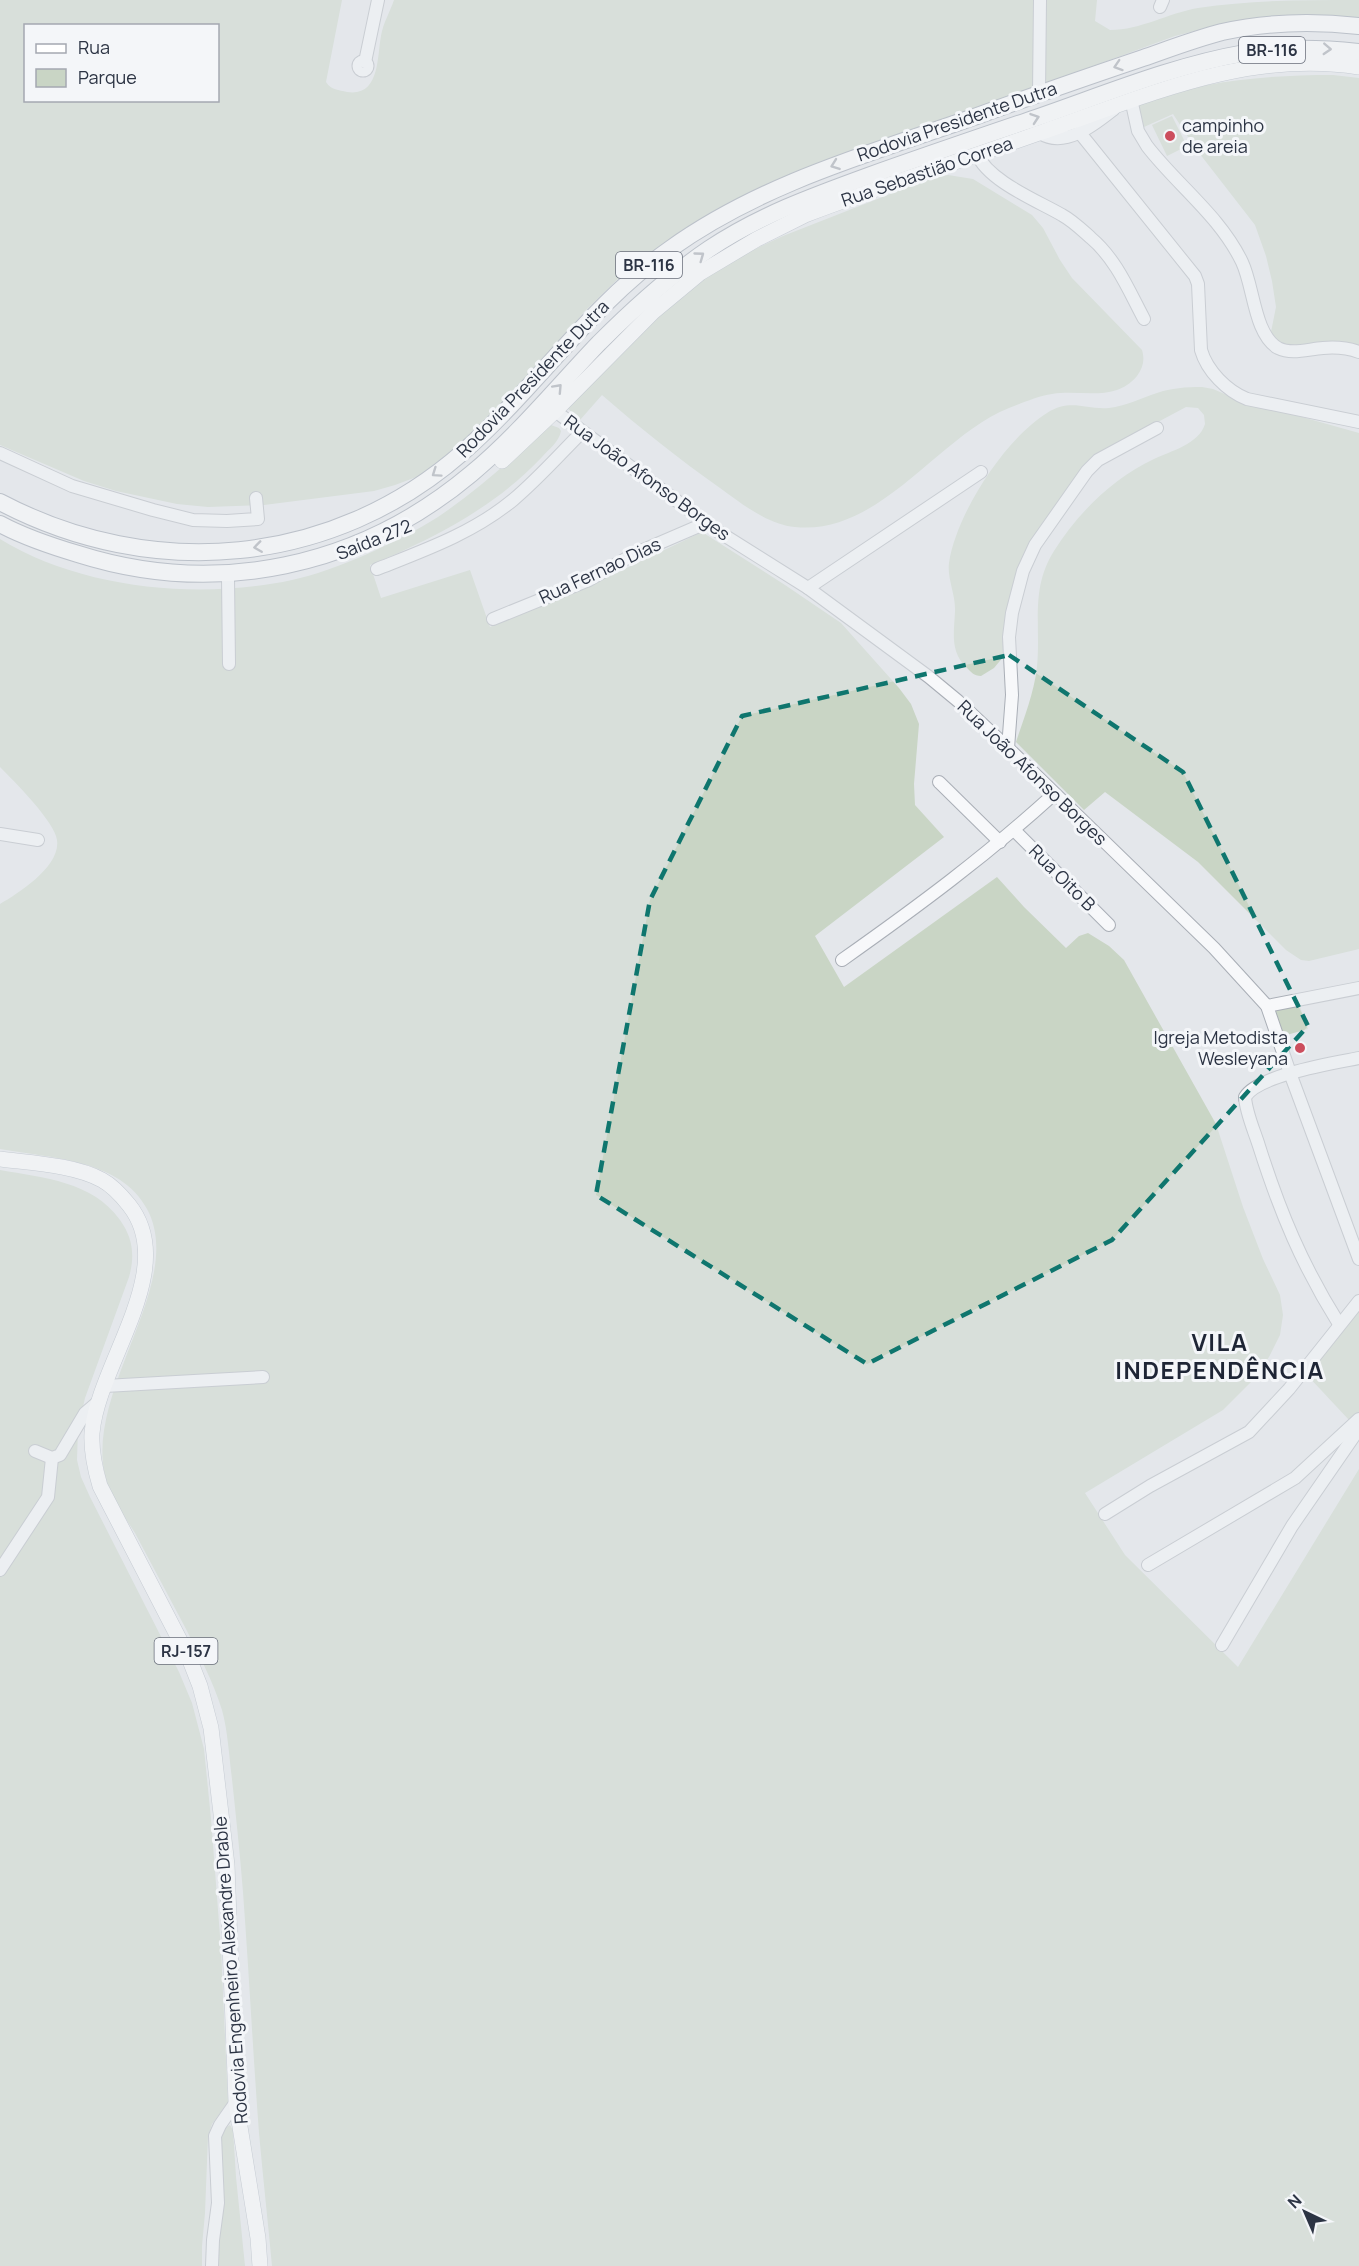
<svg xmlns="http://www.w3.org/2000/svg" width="1359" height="2266" font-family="Manrope,sans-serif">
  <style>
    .green { fill: #c9d5c5; fill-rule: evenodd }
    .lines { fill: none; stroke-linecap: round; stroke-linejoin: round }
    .minor-casing { stroke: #a9aeb6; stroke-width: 14 }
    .major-casing { stroke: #a3abb7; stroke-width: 16 }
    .highway-casing { stroke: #8c94a2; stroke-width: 18 }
    .minor { stroke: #f7f8fa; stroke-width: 12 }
    .major { stroke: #fff; stroke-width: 15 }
    .highway { stroke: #fff; stroke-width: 16 }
    .oneway { stroke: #969aa2 }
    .marked { fill: none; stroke: #0f766e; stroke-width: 4.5; stroke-dasharray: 12 8; stroke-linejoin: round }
    .poi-dot { fill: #cc4e5d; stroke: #f4f6f9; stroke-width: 2 }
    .labels { text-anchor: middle; stroke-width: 6; stroke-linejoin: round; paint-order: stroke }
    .shield { fill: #f4f6f9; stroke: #686e7a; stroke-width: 1.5 }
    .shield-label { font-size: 16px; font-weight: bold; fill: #2c3444 }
    .street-label { font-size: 18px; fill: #2c3444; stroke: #f4f6f9 }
    .poi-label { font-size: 18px; fill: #2c3444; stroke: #f4f6f9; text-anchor: start }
    .district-label { font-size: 24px; font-weight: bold; letter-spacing: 1.5px; fill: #1e2535; stroke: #f4f6f9 }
  </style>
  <rect width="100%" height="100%" fill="#e4e7eb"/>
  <g class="green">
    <path d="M 0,0 L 342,0 L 326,82 C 331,90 339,90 347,92 C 380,97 377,57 381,36 C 383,23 390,12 394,0 L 1097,0 L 1095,21 L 1110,30 C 1141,30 1168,13 1198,8 C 1252,0 1305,0 1359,0 L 1359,19 L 1226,23 L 1175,36 L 1050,82 L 675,237 L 622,275 L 584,312 L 523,388 L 494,418 L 419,476 L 395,485 L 374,491 L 264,505 L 208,507 L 177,504 L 116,491 L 84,481 L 0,445 ZM 26,26 L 218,26 L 218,100 L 26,100 Z"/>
    <path d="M 1333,75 L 1359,78 L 1359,345 C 1333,338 1307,350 1282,346 L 1271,332 L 1276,307 L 1272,281 L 1266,256 L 1255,225 L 1196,149 L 1173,114 L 1144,127 L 1138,103 C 1203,81 1265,75 1333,75 Z"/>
    <path d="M 1172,116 L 1187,146 L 1167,156 L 1152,125 Z"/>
    <path d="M 948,175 L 973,179 L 1032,215 L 1043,228 L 1060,260 L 1072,278 L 1142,350 C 1145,360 1143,368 1137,376 C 1114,403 1082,389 1052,394 C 1038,396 1022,403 1009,408 C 938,436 880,536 795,527 C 767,524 742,504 720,488 C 679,459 640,428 602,395 L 580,420 L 564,405 L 589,377 L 696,284 L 753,250 L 783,236 L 931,178 Z"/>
    <path d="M 1202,387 L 1213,389 L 1234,398 L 1359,433 L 1359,949 L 1309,961 L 1301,960 L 1286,950 L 1198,862 L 1105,792 L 1084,810 L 1016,742 C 1024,718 1034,693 1037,667 C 1041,625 1030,589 1054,551 C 1077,514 1113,478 1154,459 C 1171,451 1199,444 1205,424 L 1204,415 L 1198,408 L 1186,407 L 1113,446 L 1017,572 L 1009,606 L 1004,656 L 994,668 L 981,676 C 974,676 971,672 966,667 C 950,651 954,633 955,612 C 956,595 947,579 949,563 C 956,514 1005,439 1047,413 C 1071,398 1085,410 1109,408 C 1126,406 1141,398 1157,393 C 1171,388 1186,387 1202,387 Z"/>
    <path d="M 551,425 L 559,428 L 561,431 C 559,442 549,449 542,457 C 495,507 433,539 370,565 L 381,598 L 470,570 L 490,627 L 612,575 L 702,532 L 785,585 L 841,623 L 899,688 L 911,704 L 919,724 L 914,784 L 915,805 L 944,837 L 815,936 L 844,987 L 997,877 L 1024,907 L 1066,948 L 1079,936 L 1088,933 L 1109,946 L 1124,960 L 1216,1124 L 1243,1207 L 1263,1259 L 1280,1295 L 1283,1315 L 1280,1335 L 1269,1357 L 1253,1380 L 1223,1410 L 1085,1493 L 1125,1555 L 1238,1667 L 1359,1469 L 1359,2266 L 272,2266 C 268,2222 263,2178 259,2133 C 253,2053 249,1973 243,1892 C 240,1854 236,1817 232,1779 C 229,1756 228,1732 222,1710 C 213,1681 199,1655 186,1629 C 169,1597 152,1565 135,1533 C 123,1514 107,1494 104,1471 C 89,1385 186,1281 147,1209 C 121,1159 49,1158 0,1149 L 0,904 C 19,893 61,866 57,840 C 55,822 14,781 0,767 L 0,539 C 81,589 199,600 292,580 C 335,571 400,541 438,517 C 478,490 514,456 551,425 Z"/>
    <path d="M 1299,1004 L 1308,1029 L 1283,1036 L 1274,1009 Z"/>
    <path d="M 0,1170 C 44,1178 92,1181 120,1220 C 133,1238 135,1256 129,1277 L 85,1398 L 78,1429 L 77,1460 L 81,1477 L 90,1497 L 179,1672 L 192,1703 L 204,1749 L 211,1819 L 221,1949 L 228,2102 L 212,2124 L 208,2136 L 205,2213 L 202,2246 L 202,2266 L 0,2266 Z"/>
    <path d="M 1359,1306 L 1359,1413 L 1350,1421 L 1306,1374 Z"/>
    <path d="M 230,2125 L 233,2130 L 236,2177 L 245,2266 L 215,2266 L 220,2143 L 225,2128 Z"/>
  </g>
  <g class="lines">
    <g class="minor-casing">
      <g id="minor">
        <path d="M 1160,7 L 1163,0"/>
        <circle cx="363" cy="66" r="4.5"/>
        <path d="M 365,62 L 378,0"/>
        <path d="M 1039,93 L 1040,0"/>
        <path d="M 1131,99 L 1138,131 L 1147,146 C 1177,185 1220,216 1242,262 C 1254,287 1254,334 1278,348 C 1292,355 1308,349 1323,348 C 1335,347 1348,348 1359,352"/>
        <path d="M 1040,133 C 1065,149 1095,124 1114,109"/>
        <path d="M 1080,133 L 1195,276 L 1198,284 L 1201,350 C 1207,371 1227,391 1247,399 L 1359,422"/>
        <path d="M 977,154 C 988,181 1038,201 1062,215 C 1073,221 1082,230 1091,238 C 1116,259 1129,291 1144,319"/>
        <path d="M 555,411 L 719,532 L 808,588 L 929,677 L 958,701 L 1008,748 L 1214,948 L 1267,1006 L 1290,1073 L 1359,1259"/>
        <path d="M 0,453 L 72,486 L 153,510 L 193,520 L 227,521 L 258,519 L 256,498"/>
        <path d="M 377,569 C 425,550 473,533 513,500 C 538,479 559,455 582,432"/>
        <path d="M 228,578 L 229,664"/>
        <path d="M 808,588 L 981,472"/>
        <path d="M 493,619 L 589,580 L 634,554 L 706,523"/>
        <path d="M 1008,748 L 1012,695 L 1009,637 L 1012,613 L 1023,571 L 1035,545 L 1087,471 L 1098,460 L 1157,428"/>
        <path d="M 939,782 L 1000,842"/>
        <path d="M 1014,830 L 1109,925"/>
        <path d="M 0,834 L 38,840"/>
        <path d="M 842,960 C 917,907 986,856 1054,794"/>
        <path d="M 1267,1006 L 1359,988"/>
        <path d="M 1339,1324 C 1302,1265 1280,1212 1259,1146 C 1254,1130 1246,1113 1245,1097 C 1258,1075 1334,1063 1359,1058"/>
        <path d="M 105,1386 L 263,1377"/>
        <path d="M 35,1451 L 52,1458 L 60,1455 L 85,1413 L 99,1401"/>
        <path d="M 1105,1514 L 1150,1486 L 1249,1432 L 1289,1389 L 1359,1301"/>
        <path d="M 1148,1565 L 1295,1478 L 1359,1419"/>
        <path d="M 0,1570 L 48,1497 L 52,1458"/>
        <path d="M 1222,1645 L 1292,1526 L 1359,1429"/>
        <path d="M 212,2266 L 213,2240 L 218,2203 L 215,2136 L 220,2125 L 236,2102"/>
      </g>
    </g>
    <g class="major-casing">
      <g id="major">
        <path d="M 502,461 L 555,411 L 653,312 L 700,273 L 757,239 L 805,215 C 883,185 963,160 1042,132 C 1144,97 1248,49 1359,67"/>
        <path d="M 0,1159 C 31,1163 75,1165 102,1180 C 113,1186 121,1195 129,1205 C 180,1269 98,1363 92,1433 C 91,1451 95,1469 100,1486 L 189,1658 L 200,1686 L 211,1728 L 227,1865 L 236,2102 L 258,2238 L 260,2266"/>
      </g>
    </g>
    <g class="highway-casing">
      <g id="highway">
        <path d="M 0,502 C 152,582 332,567 463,452 C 536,388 590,305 670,249 C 762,183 871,153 977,116 C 1032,96 1087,77 1143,58 C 1169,49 1195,39 1222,32 C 1267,22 1313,21 1359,26"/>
        <path d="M 0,524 C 24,537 51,546 78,554 C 217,598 360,567 471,474 C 518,435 557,387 599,343 C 633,309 669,276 709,249 C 758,216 813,196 868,176 C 921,157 974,139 1027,121 C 1098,97 1170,66 1245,53 C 1283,47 1321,48 1359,52"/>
      </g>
    </g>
    <use href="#minor" class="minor"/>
    <use href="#major" class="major"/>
    <use href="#highway" class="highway"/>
  </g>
  <defs><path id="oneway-chevron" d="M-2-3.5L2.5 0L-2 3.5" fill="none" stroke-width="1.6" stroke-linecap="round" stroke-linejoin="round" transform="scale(1.5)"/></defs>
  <g class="oneway">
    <use href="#oneway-chevron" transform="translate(1327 49) rotate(3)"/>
    <use href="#oneway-chevron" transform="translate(1118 66) rotate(162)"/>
    <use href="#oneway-chevron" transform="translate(1035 118) rotate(-19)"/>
    <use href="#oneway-chevron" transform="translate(835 165) rotate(160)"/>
    <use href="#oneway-chevron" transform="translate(700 256) rotate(-36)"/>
    <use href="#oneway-chevron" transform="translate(558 388) rotate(-47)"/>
    <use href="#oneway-chevron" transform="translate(436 473) rotate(145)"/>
    <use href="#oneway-chevron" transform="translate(258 547) rotate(172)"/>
  </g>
  <path d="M0 0H1359V2266H0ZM 1009,655 L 1183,772 L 1308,1026 L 1112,1240 L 867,1364 L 596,1195 L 650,900 L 742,716 Z" fill="#e4e7eb" fill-opacity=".55" fill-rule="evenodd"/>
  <path class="marked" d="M 1009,655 L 1183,772 L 1308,1026 L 1112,1240 L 867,1364 L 596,1195 L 650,900 L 742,716 Z"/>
  <g class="poi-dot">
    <circle cx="1170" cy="136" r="6"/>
    <circle cx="1300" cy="1048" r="6"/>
  </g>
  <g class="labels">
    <g class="shield">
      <rect x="1239" y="37" width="66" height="26" rx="4.5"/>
      <rect x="616" y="252" width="66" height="26" rx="4.5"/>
      <rect x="154.5" y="1638" width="63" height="26" rx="4.5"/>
    </g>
    <g class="shield-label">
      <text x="1272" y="56">BR-116</text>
      <text x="649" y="271">BR-116</text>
      <text x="186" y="1657">RJ-157</text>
    </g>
    <g class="street-label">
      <text transform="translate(957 122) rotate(-19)" y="6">Rodovia Presidente Dutra</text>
      <text transform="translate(927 172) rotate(-19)" y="6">Rua Sebastião Correa</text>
      <text transform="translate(533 379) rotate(-46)" y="6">Rodovia Presidente Dutra</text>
      <text transform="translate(647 478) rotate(36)" y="6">Rua João Afonso Borges</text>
      <text transform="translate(374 540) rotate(-22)" y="6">Saída 272</text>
      <text transform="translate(600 571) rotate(-25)" y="6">Rua Fernao Dias</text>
      <text transform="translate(1032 773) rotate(44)" y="6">Rua João Afonso Borges</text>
      <text transform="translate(1062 878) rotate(45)" y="6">Rua Oito B</text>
      <text transform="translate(231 1970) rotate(-94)" y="6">Rodovia Engenheiro Alexandre Drable</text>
    </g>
    <g class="poi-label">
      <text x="1182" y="132">campinho<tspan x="1182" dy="21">de areia</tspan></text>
      <text x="1288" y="1044" text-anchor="end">Igreja Metodista<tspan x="1288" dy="21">Wesleyana</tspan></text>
    </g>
    <g class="district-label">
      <text x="1220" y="1351">VILA<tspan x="1220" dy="28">INDEPENDÊNCIA</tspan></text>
    </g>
  </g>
  <rect x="24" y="24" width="195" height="78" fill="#f4f6f9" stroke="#a4a8b1" stroke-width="1.5"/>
  <rect x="36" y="44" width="30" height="9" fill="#ffffff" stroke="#a4a8b1" stroke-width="1.5"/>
  <text x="78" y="54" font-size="18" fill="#2c3444">Rua</text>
  <rect x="36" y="69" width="30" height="18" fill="#c9d5c5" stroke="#a4a8b1" stroke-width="1.5"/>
  <text x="78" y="84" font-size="18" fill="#2c3444">Parque</text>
  <g transform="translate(1305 2212) rotate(316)" stroke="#f4f6f9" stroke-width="4.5" paint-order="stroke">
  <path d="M0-4.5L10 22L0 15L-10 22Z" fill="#2c3444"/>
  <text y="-9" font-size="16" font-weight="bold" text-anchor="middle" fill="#2c3444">N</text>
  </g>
</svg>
